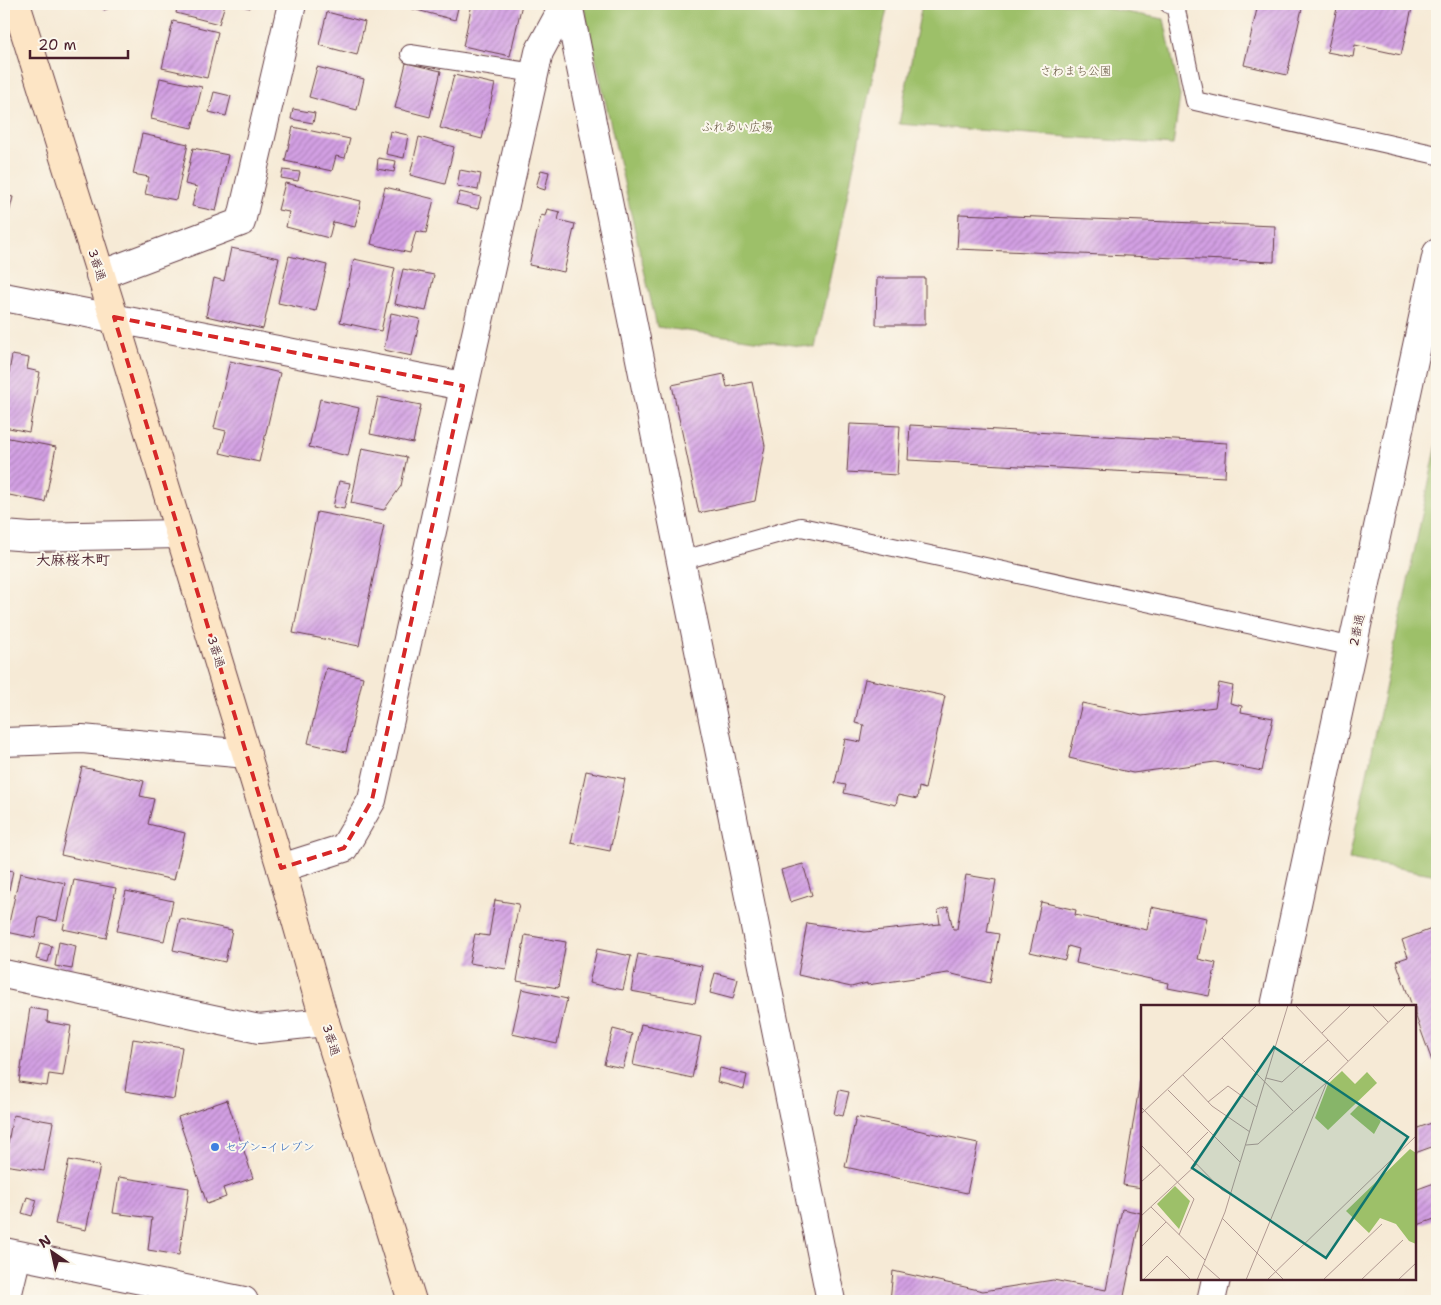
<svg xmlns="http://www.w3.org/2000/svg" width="1441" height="1305" font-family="'Shantell Sans','Klee One',sans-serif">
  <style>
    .green { fill: #9dc069; stroke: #74704a }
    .building { fill: url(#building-hatch) }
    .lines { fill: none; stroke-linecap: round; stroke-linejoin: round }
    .service-casing { stroke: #643d45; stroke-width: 20 }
    .minor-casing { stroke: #643d45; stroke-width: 30 }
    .tertiary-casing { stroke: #643d45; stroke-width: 30 }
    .secondary-casing { stroke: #643d45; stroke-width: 30 }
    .service { stroke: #fff; stroke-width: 18 }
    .minor { stroke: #fff; stroke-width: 28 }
    .tertiary { stroke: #fff; stroke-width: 28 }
    .secondary { stroke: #fde5c5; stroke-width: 28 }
    .marked { fill: none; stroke: #d62828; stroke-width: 4; stroke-dasharray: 10 6; stroke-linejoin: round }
    .shop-dot { fill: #3f7fe0; stroke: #fbf7ec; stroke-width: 2 }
    .labels { text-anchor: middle; stroke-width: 4; stroke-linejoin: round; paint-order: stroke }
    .park-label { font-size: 12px; fill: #675741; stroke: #fbf7ec }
    .street-label { font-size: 12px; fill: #4a1f2b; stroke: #fbf7ec }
    .shop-label { font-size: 12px; fill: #366cbe; stroke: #fbf7ec; text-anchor: start }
    .quarter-label { font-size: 15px; font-weight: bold; fill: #4a1f2b; stroke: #fbf7ec }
    .inset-road { fill: none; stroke: #b19992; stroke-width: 1 }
    .view { fill: #0f766e; fill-opacity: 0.15; stroke: #0f766e; stroke-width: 2.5 }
    .inset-edge { fill: none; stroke: #4a1f2b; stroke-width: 2.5 }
  </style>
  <defs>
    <pattern id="building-hatch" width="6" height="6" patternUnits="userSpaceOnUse" patternTransform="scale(1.25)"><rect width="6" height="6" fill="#d3a0e4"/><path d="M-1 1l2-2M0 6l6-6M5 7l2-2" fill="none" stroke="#ad82b9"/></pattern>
  </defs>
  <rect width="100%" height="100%" fill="#fbf7ec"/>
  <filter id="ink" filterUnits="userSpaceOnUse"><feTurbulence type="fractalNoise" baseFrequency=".02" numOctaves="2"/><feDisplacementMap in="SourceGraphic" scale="10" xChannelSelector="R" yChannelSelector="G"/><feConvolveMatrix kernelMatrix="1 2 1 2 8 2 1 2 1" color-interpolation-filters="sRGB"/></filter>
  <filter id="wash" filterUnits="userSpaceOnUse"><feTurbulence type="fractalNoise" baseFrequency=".0096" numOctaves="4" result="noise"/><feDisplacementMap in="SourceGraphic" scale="20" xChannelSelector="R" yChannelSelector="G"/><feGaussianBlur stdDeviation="1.12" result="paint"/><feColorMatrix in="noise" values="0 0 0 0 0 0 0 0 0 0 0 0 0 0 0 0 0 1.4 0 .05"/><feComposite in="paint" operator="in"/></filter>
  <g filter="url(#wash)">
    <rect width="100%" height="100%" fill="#f6ead6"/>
    <g class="green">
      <path d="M 585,4 L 888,4 L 815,348 L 657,327 L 584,8 Z"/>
      <path d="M 922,4 L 1082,4 L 1164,19 L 1180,96 L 1173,145 L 899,124 Z"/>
      <path d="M 1437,444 L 1437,875 L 1349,859 Z"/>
    </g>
    <g id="blocks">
      <g class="building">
        <path d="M 102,4 L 123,4 L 104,10 Z"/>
        <path d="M 178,4 L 225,4 L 219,24 L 176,13 Z"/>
        <path d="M 236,4 L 252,4 L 250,8 Z"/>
        <path d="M 410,4 L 459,4 L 455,20 L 409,8 Z"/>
        <path d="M 472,4 L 522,4 L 510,56 L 463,46 Z"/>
        <path d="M 1242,4 L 1303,4 L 1287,75 L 1244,65 L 1257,9 L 1242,6 Z"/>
        <path d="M 1338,4 L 1413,4 L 1401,55 L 1355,45 L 1353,57 L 1327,52 Z"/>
        <path d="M 327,12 L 365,22 L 357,55 L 319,45 Z"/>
        <path d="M 173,21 L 218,32 L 207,78 L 162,68 Z"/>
        <path d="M 406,63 L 441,71 L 430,117 L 395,108 Z"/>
        <path d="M 317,67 L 364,79 L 357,110 L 309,97 Z"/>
        <path d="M 454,75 L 495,84 L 482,139 L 440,128 Z"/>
        <path d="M 160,78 L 202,87 L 192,128 L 151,119 Z"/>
        <path d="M 214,92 L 231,96 L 226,116 L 209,112 Z"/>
        <path d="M 293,109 L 315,113 L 313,123 L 291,119 Z"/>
        <path d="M 293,127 L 350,139 L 345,158 L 336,156 L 332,171 L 285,161 Z"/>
        <path d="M 390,131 L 408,135 L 404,158 L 386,154 Z"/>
        <path d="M 142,134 L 188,144 L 176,200 L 145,194 L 149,177 L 133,174 Z"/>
        <path d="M 419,137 L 454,147 L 445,184 L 410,175 Z"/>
        <path d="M 193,148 L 228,155 L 216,211 L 192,206 L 197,187 L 185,184 Z"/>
        <path d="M 378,158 L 396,161 L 394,172 L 377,169 Z"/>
        <path d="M 283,170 L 300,172 L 298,181 L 281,178 Z"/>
        <path d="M 460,170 L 481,174 L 478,190 L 457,186 Z"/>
        <path d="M 541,170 L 549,172 L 545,190 L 536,187 Z"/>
        <path d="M 285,183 L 361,201 L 355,227 L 333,222 L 329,238 L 286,227 L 289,212 L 278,210 Z"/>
        <path d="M 385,187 L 434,199 L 426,233 L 416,231 L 410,253 L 371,244 Z"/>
        <path d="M 460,192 L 481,197 L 478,209 L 456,204 Z"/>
        <path d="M 4,195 L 13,197 L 7,221 L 4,220 Z"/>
        <path d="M 547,209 L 560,212 L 558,220 L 575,224 L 564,272 L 529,265 L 541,215 L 545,216 Z"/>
        <path d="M 959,214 L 1275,226 L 1274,262 L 957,249 Z"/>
        <path d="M 231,248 L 279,258 L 263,329 L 206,316 L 214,278 L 224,281 Z"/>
        <path d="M 289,256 L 327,265 L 316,311 L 278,303 Z"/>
        <path d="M 354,259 L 395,268 L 381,331 L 340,322 Z"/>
        <path d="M 403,269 L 434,275 L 426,311 L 395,304 Z"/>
        <path d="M 877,278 L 925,278 L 925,325 L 876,325 Z"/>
        <path d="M 391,313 L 420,319 L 412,356 L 384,350 Z"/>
        <path d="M 12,355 L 29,358 L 27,369 L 40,372 L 29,432 L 4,427 L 4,401 Z"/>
        <path d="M 230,361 L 280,373 L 259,462 L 220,453 L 226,431 L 214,428 Z"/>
        <path d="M 724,374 L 727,387 L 752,382 L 765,446 L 755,501 L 699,513 L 672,385 Z"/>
        <path d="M 378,397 L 421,405 L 413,443 L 370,434 Z"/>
        <path d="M 320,399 L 359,408 L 348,456 L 309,447 Z"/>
        <path d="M 850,424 L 900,426 L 897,475 L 847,472 Z"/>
        <path d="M 910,425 L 1227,443 L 1225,477 L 908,460 Z"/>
        <path d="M 4,437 L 56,447 L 45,502 L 4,494 Z"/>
        <path d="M 362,448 L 407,457 L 401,486 L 384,510 L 351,503 Z"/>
        <path d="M 339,481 L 350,483 L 344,509 L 333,507 Z"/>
        <path d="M 317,512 L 384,525 L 359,646 L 293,633 Z"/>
        <path d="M 326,668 L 363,677 L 346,752 L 308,743 Z"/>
        <path d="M 865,679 L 945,696 L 925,789 L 919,787 L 917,799 L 898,795 L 896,805 L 844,793 L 846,785 L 835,783 L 845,739 L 861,742 L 864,725 L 855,723 Z"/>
        <path d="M 1219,683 L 1233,686 L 1230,703 L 1242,706 L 1241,712 L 1273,718 L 1262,771 L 1215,762 L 1133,773 L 1069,758 L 1082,703 L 1142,716 L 1215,707 Z"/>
        <path d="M 82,767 L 144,781 L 140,796 L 154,799 L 148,824 L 185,833 L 174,880 L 61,855 Z"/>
        <path d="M 586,771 L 625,779 L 610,851 L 571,843 Z"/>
        <path d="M 803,864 L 812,895 L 790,902 L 781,870 Z"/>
        <path d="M 4,869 L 13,871 L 5,909 L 4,909 Z"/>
        <path d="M 20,873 L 65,883 L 57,921 L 39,917 L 35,938 L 7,932 Z"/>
        <path d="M 966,875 L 996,880 L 987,932 L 999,934 L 990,983 L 948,973 L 867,985 L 867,983 L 851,987 L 798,975 L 807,923 L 865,932 L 940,924 L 938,910 L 948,907 L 953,929 L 957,929 Z"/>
        <path d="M 74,880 L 116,888 L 106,938 L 63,929 Z"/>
        <path d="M 126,891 L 173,901 L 164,941 L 117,931 Z"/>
        <path d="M 495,900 L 519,904 L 506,969 L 469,963 L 475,934 L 489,936 Z"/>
        <path d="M 1041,902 L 1076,910 L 1075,915 L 1147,930 L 1151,907 L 1207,918 L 1198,959 L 1216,963 L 1209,996 L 1168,988 L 1169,983 L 1076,963 L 1079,949 L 1068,946 L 1065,960 L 1030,952 Z"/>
        <path d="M 180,919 L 232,930 L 225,962 L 173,950 Z"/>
        <path d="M 1437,927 L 1437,1059 L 1432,1061 L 1415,1014 L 1415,1006 L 1412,1006 L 1396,961 L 1408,957 L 1402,940 Z"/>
        <path d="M 525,935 L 566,942 L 558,988 L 517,981 Z"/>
        <path d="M 59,942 L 76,946 L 72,969 L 55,966 Z"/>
        <path d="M 40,943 L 52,946 L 48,962 L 36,959 Z"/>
        <path d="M 597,949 L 631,956 L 623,990 L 589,983 Z"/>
        <path d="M 638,954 L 702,966 L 695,1003 L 631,991 Z"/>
        <path d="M 715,973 L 738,979 L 733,999 L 710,993 Z"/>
        <path d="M 522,989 L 567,999 L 557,1044 L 512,1034 Z"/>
        <path d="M 30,1008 L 48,1011 L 47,1022 L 71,1026 L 63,1076 L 49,1074 L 47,1086 L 19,1082 Z"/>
        <path d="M 641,1024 L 701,1037 L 692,1078 L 633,1065 Z"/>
        <path d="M 613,1029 L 632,1034 L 623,1068 L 604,1064 Z"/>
        <path d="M 133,1039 L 182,1047 L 174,1099 L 125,1091 Z"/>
        <path d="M 720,1068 L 747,1075 L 744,1089 L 717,1082 Z"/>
        <path d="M 1141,1075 L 1142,1075 L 1142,1188 L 1123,1185 Z"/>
        <path d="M 839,1090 L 849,1092 L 843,1116 L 834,1114 Z"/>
        <path d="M 227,1100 L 253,1178 L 223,1188 L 226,1197 L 207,1204 L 178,1117 Z"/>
        <path d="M 13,1115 L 53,1122 L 44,1171 L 4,1165 Z"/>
        <path d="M 856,1117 L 978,1143 L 967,1193 L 845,1167 Z"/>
        <path d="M 1437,1121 L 1437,1145 L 1415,1153 L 1415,1129 Z"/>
        <path d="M 69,1160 L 100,1166 L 86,1230 L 55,1224 Z"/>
        <path d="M 119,1177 L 189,1188 L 179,1255 L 148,1250 L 152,1218 L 113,1213 Z"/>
        <path d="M 1437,1182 L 1437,1218 L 1415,1226 L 1415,1190 Z"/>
        <path d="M 27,1197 L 37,1200 L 32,1216 L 22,1213 Z"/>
        <path d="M 1122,1209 L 1141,1213 L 1123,1301 L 890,1301 L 893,1271 L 983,1291 L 1053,1280 L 1106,1290 Z"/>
      </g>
    </g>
  </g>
  <g filter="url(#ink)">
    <use href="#blocks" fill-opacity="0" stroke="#643d45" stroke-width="1"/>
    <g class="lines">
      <g class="service-casing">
        <g id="service">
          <path d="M 1169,4 L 1175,5 L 1195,101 L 1437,155"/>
          <path d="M 410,54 L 535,73"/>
          <path d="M 680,561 L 801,527 L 1354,647"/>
        </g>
      </g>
      <g class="minor-casing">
        <g id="minor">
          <path d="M 568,4 L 831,1301"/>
          <path d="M 100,275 L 241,222 L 292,4"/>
          <path d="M 4,297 L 463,386"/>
          <path d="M 4,535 L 30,537 L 180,534"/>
          <path d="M 4,742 L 82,739 L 247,754"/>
          <path d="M 281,868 L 344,848 L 372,800 L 539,52 L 565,4"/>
          <path d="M 4,974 L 259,1029 L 325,1022"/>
          <path d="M 4,1252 L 244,1301"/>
          <path d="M 6,1301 L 17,1255"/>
        </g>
      </g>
      <g class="tertiary-casing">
        <g id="tertiary">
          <path d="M 1275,1006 L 1437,253"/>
          <path d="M 1211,1301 L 1216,1279"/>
        </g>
      </g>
      <g class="secondary-casing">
        <path id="secondary" d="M 16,4 L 114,317 L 281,868 L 325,1022 L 412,1301"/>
      </g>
      <use href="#service" class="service"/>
      <use href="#minor" class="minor"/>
      <use href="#tertiary" class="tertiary"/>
      <use href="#secondary" class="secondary"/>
    </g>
  </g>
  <path class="marked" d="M 114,317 L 463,386 L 372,800 L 344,848 L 281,868 Z"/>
  <circle class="shop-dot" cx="215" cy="1147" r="5"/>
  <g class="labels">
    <g class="park-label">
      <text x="1076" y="75">さわまち公園</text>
      <text x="737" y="131">ふれあい広場</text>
    </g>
    <g class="street-label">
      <text transform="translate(97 265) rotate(72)" y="4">3番通</text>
      <text transform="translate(1357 630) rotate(-78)" y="4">2番通</text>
      <text transform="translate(216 652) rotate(73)" y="4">3番通</text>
      <text transform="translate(331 1040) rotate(73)" y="4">3番通</text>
    </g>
    <g class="shop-label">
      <text x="225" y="1151">セブン-イレブン</text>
    </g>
    <g class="quarter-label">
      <text x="73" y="565">大麻桜木町</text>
    </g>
  </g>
  <g transform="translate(1141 1005)">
    <rect width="275" height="275" fill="#f6ead6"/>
    <path d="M 201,66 L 214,79 L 226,67 L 236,78 L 187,125 L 174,113 L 187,79 ZM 219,99 L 240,116 L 233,129 L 209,109 ZM 269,144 L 275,148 L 275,239 L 268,236 L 255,219 L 239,213 L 228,228 L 205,206 ZM 34,181 L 49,196 L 38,224 L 16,199 Z" fill="#9dc069"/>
    <path class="inset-road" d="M 154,0 L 207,56M 231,0 L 247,17M 181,28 L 210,0M 81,33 L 152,106M 42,70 L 71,101 L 109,127M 125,73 L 141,77 L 187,35M 27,85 L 99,157M 67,97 L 87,81 L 116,102M 0,102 L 81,185 L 89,189M 0,109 L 116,0M 0,140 L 53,194 L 38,230M 105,140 L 117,139 L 186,77M 46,148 L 67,127M 0,177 L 19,160M 10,202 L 64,255M 0,211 L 56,159M 81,213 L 143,275M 0,242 L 25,217M 62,259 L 80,275M 2,275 L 26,251 L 50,275M 56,275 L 84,207 L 147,0M 105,275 L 186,77 L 265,0M 126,275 L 275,131M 182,275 L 241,219M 220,275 L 262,235M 257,275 L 275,258"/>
    <path class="view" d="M 133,42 L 267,132 L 185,253 L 51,163 Z"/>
    <rect width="275" height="275" class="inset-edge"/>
  </g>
  <rect width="1441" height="1305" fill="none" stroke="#fbf7ec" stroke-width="20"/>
  <g transform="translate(52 1252) rotate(326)" stroke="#fbf7ec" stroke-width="4" paint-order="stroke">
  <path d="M0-4L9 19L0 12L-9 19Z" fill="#4a1f2b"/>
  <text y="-8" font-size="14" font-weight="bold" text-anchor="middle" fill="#4a1f2b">N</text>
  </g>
  <path d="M30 50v8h98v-8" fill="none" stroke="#4a1f2b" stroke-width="2.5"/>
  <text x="38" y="50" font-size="15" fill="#4a1f2b" stroke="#fbf7ec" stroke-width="4" paint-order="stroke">20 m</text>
</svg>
